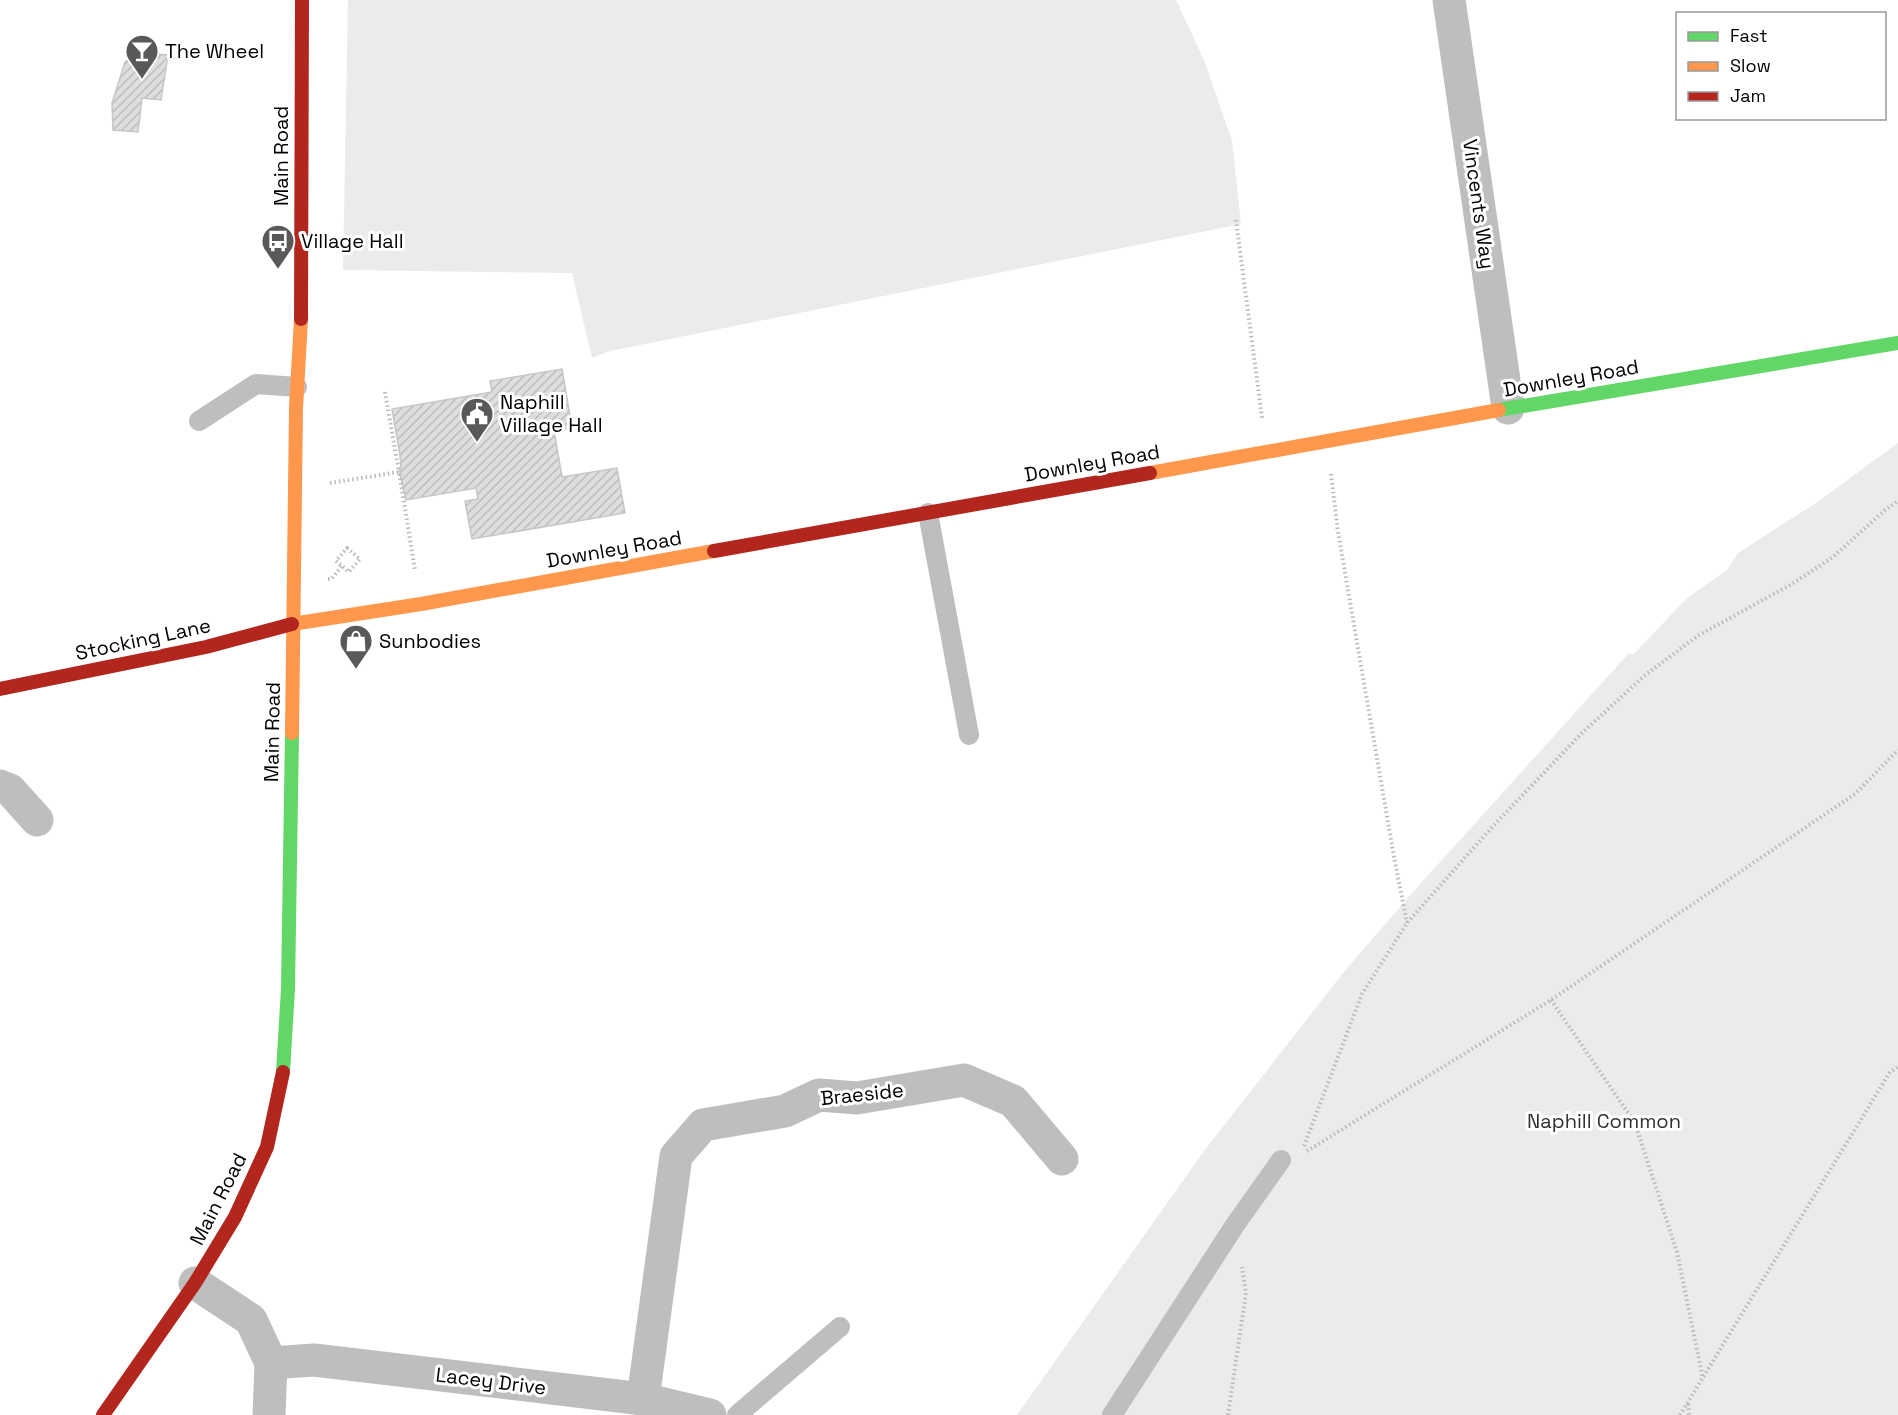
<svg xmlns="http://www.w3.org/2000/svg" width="1898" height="1415" font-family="'Space Grotesk',sans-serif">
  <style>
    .park { fill: #ebebeb }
    .building { fill: url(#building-hatch); stroke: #c6c6c6; stroke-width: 1.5 }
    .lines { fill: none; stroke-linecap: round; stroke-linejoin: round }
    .path { stroke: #b9b9b9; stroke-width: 4; stroke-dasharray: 1.5 3; stroke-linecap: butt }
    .lane { stroke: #bebebe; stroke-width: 20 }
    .street { stroke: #bebebe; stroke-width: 33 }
    .fast { stroke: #63d668; stroke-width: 14 }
    .slow { stroke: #ff974d; stroke-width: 14 }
    .jam { stroke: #b3261e; stroke-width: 14 }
    .labels { text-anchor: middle; stroke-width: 6; stroke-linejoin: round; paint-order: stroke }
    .poi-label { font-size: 20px; fill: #000; stroke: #fff; text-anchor: start }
    .street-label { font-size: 20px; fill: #000; stroke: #fff }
    .park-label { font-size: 20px; fill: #313131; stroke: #fff }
  </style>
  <defs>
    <pattern id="building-hatch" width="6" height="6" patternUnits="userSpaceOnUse" patternTransform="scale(1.5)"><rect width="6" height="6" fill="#dedede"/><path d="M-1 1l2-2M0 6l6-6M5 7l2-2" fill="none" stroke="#bdbdbd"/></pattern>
  </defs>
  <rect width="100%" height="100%" fill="#fff"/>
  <g class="park">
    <path d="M 348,0 L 1176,0 L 1204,60 L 1232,141 L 1241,224 L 610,351 L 592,358 L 572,273 L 343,270 Z"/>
    <path d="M 1898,443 L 1898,1415 L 1017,1415 L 1204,1151 L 1343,973 L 1412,893 L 1629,653 L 1633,655 L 1687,598 L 1727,570 L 1738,553 L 1816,503 Z"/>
  </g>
  <g class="building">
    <path d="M 138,53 L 168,55 L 161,100 L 142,98 L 138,132 L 113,130 L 112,103 L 125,62 Z"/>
    <path d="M 562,369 L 572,428 L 554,431 L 562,477 L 617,468 L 625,513 L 472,539 L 465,501 L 478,499 L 476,488 L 406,500 L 399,470 L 401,469 L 400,455 L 392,409 L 492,392 L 490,381 Z"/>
  </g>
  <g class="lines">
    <g class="path">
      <path d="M 1236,220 L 1262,418"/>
      <path d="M 385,392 L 399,472"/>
      <path d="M 1331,474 L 1338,532 L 1394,857 L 1407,923"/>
      <path d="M 330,483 L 399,472 L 415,570"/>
      <path d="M 347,548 L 360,559 L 349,572 L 336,561 Z"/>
      <path d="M 328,579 L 331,579 L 342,566"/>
      <path d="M 1551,1000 L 1635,1123 L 1677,1252 L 1703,1379"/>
      <path d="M 1304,1146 L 1362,994 L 1407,923 L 1494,825 L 1581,734 L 1644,676 L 1699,635 L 1792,584 L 1833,557 L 1884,511 L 1898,501"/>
      <path d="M 1307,1151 L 1551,1000 L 1855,794 L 1898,750"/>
      <path d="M 1688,1404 L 1689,1415"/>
      <path d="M 1228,1415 L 1246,1293 L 1242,1267"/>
      <path d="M 1680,1415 L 1890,1072 L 1898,1067"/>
    </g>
    <g class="lane">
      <path d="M 199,421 L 256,384 L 297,387"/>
      <path d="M 928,513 L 969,735"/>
      <path d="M 737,1415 L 840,1327"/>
      <path d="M 1112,1415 L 1235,1225 L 1281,1160"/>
    </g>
    <g class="street">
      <path d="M 1449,0 L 1508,408"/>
      <path d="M 0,786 L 10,790 L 37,820"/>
      <path d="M 195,1283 L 251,1320 L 271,1363 L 269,1415"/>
      <path d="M 271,1363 L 314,1360 L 643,1399 L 710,1415"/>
      <path d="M 643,1399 L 676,1156 L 703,1125 L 785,1111 L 819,1095 L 857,1098 L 964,1080 L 1013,1101 L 1062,1159"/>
    </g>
    <g class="fast">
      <path d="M 1499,410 L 1898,343"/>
      <path d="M 283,1072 L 288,989 L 292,733"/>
    </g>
    <g class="slow">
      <path d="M 1150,473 L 1499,410"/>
      <path d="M 292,624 L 421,604 L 714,551"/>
      <path d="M 292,733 L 296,408 L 301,319"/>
    </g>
    <g class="jam">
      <path d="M 301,319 L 302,0"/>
      <path d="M 714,551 L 1150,473"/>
      <path d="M 0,689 L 206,647 L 292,624"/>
      <path d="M 103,1415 L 195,1283 L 235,1217 L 267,1147 L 283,1072"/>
    </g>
  </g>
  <defs>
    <g id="bar-pin" transform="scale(1.725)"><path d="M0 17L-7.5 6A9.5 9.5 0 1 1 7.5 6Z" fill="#595959" stroke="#fff"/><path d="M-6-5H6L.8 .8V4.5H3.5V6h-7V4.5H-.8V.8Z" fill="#fff"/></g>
    <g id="bus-pin" transform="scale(1.725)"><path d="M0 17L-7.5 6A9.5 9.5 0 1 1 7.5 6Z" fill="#595959" stroke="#fff"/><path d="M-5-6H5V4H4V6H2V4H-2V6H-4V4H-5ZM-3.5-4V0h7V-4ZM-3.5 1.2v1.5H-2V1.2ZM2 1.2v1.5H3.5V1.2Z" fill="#fff"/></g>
    <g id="civic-pin" transform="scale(1.725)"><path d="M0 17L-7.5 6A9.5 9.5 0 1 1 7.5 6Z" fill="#595959" stroke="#fff"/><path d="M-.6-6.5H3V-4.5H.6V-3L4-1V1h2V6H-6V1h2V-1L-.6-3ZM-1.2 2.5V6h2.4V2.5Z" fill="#fff"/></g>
    <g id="shop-pin" transform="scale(1.725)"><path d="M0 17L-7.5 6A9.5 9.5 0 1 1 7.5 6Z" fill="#595959" stroke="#fff"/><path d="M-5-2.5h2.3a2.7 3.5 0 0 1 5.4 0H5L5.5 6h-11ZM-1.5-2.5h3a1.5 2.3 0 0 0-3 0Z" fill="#fff"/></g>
  </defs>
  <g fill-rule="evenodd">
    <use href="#bar-pin" x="142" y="51"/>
    <use href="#bus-pin" x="278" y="241"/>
    <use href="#civic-pin" x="477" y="414"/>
    <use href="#shop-pin" x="356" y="641"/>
  </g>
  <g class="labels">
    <g class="poi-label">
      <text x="165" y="58">The Wheel</text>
      <text x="301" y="248">Village Hall</text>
      <text x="500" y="409">Naphill<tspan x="500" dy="23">Village Hall</tspan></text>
      <text x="379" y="648">Sunbodies</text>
    </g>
    <g class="street-label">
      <text transform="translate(281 156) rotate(-90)" y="7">Main Road</text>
      <text transform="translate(1479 204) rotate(82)" y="7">Vincents Way</text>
      <text transform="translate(1571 378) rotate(-10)" y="7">Downley Road</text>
      <text transform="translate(1092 463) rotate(-10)" y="7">Downley Road</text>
      <text transform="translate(614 549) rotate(-10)" y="7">Downley Road</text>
      <text transform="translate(143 639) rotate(-12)" y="7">Stocking Lane</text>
      <text transform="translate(272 732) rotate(-89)" y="7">Main Road</text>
      <text transform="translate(862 1094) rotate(-6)" y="7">Braeside</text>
      <text transform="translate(218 1199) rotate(-63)" y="7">Main Road</text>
      <text transform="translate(491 1381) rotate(7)" y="7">Lacey Drive</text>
    </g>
    <g class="park-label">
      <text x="1604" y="1128">Naphill Common</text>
    </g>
  </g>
  <rect x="1676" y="12" width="210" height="108" fill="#ffffff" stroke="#999999" stroke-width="1.5"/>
  <rect x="1688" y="32" width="30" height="9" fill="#63d668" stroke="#999999" stroke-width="1.5"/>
  <text x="1730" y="42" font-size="18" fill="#000000">Fast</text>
  <rect x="1688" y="62" width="30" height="9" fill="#ff974d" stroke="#999999" stroke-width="1.5"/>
  <text x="1730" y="72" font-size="18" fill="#000000">Slow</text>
  <rect x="1688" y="92" width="30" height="9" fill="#b3261e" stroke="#999999" stroke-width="1.5"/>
  <text x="1730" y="102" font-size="18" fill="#000000">Jam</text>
</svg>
